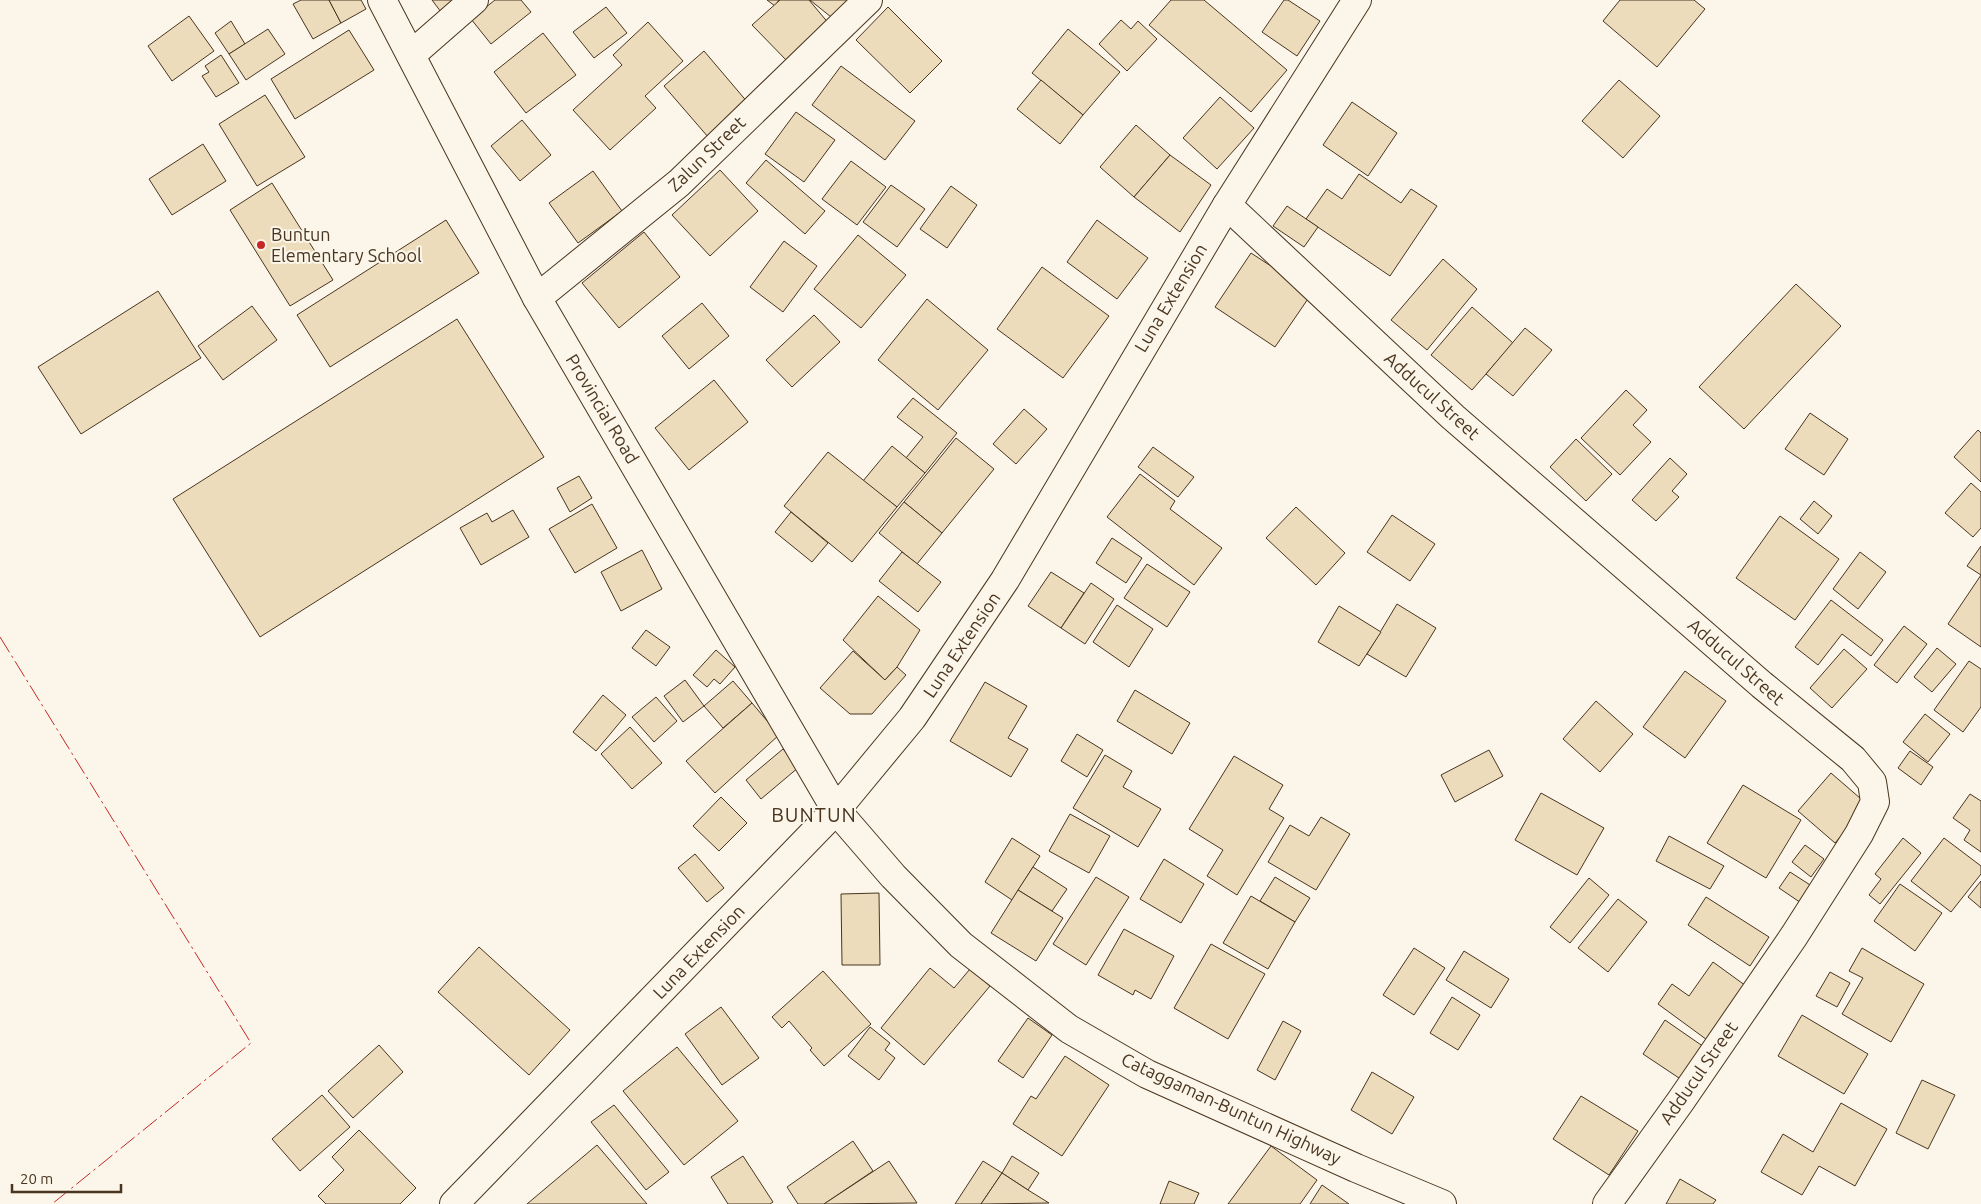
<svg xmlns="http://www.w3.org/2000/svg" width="1981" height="1204" font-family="Ubuntu,sans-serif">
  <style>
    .building { fill: #ecdcbc; stroke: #4a3520 }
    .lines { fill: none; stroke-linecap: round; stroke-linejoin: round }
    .minor-casing { stroke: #4a3520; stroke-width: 30 }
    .major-casing { stroke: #4a3520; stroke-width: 30 }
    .highway-casing { stroke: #4a3520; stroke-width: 30 }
    .minor { stroke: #fbf6e9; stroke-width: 28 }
    .major { stroke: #fbf6e9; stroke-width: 28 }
    .highway { stroke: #fbf6e9; stroke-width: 28 }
    .power { stroke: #c62828; stroke-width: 1; stroke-dasharray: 18 4 2.5 4; stroke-linecap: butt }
    .poi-dot { fill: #c62828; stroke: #fbf6e9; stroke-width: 2 }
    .labels { text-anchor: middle; stroke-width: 4; stroke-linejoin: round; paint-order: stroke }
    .street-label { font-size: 18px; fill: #4a3520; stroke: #fbf6e9 }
    .poi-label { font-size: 18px; fill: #4a3520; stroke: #fbf6e9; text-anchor: start }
    .quarter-label { font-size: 20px; letter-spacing: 1px; fill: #4a3520; stroke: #fbf6e9 }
  </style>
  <rect width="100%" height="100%" fill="#fbf6e9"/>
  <g class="building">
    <path d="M 301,0 L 329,0 L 341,23 L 313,39 L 293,4 Z"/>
    <path d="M 329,0 L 361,0 L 366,9 L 341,23 Z"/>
    <path d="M 432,0 L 457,0 L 441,12 Z"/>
    <path d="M 495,0 L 521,0 L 531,12 L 491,44 L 471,19 Z"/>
    <path d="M 767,0 L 779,0 L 775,6 Z"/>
    <path d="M 780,0 L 809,0 L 830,25 L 790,64 L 752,25 Z"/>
    <path d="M 810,0 L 852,0 L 836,21 Z"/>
    <path d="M 1171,0 L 1204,0 L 1287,70 L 1251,112 L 1149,25 Z"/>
    <path d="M 1284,0 L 1288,0 L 1320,21 L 1297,56 L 1262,32 Z"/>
    <path d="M 1620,0 L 1694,0 L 1705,9 L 1657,67 L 1603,21 Z"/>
    <path d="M 606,7 L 627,33 L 594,58 L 573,32 Z"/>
    <path d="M 888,7 L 942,61 L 910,93 L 856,40 Z"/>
    <path d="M 189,16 L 214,51 L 172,81 L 148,46 Z"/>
    <path d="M 1121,20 L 1131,29 L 1138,21 L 1157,39 L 1127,71 L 1099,44 Z"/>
    <path d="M 231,21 L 245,44 L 229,54 L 215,33 Z"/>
    <path d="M 648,22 L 683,61 L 645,96 L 656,108 L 610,150 L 573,110 L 622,65 L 613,55 Z"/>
    <path d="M 268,29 L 285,54 L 246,80 L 229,54 Z"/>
    <path d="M 1068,29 L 1120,72 L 1083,115 L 1032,73 Z"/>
    <path d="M 349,30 L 374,70 L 295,119 L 271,79 Z"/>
    <path d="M 543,33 L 576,75 L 526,113 L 494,72 Z"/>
    <path d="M 704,51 L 749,104 L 709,138 L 664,86 Z"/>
    <path d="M 221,55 L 239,83 L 216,97 L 202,76 L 209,72 L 205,66 Z"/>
    <path d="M 841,66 L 915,121 L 885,160 L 812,105 Z"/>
    <path d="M 1041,80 L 1083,115 L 1060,144 L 1017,109 Z"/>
    <path d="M 1619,80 L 1660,116 L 1623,158 L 1582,121 Z"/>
    <path d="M 265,95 L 305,157 L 257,186 L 219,124 Z"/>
    <path d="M 1220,97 L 1254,128 L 1217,169 L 1183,138 Z"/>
    <path d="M 1352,102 L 1397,133 L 1368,176 L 1323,145 Z"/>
    <path d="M 796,112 L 835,140 L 804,182 L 765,154 Z"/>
    <path d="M 522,120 L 551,155 L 520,181 L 491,146 Z"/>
    <path d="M 1136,125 L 1170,155 L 1134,197 L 1100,167 Z"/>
    <path d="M 203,144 L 226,181 L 172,215 L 149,179 Z"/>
    <path d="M 1170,155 L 1211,185 L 1180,232 L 1134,197 Z"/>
    <path d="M 766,160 L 825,211 L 805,234 L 746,183 Z"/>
    <path d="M 851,161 L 886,187 L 857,225 L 822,199 Z"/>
    <path d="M 720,170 L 758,211 L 710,256 L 672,215 Z"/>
    <path d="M 593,171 L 622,211 L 578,243 L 549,203 Z"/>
    <path d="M 1359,174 L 1401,203 L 1411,189 L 1437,206 L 1390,276 L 1306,219 L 1327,189 L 1342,199 Z"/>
    <path d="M 272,183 L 333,280 L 290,306 L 230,210 Z"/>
    <path d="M 891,185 L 925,209 L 897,247 L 863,222 Z"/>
    <path d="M 951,186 L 977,205 L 947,248 L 920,229 Z"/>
    <path d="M 1287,206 L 1318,227 L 1304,247 L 1273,226 Z"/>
    <path d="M 446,220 L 479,273 L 330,367 L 297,315 Z"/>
    <path d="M 1097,220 L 1148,258 L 1117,299 L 1067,262 Z"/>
    <path d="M 644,232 L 680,277 L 619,328 L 582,283 Z"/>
    <path d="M 858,235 L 906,275 L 861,328 L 814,289 Z"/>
    <path d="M 784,241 L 817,266 L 783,312 L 750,287 Z"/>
    <path d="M 1251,253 L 1312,293 L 1275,347 L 1215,307 Z"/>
    <path d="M 1443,259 L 1477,289 L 1427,350 L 1391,320 Z"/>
    <path d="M 1042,267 L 1109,316 L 1063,378 L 997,329 Z"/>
    <path d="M 1796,284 L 1841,326 L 1744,429 L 1699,387 Z"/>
    <path d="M 158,291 L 201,358 L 81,434 L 38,367 Z"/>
    <path d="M 927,299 L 988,350 L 938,410 L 878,360 Z"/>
    <path d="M 702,303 L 729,336 L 689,369 L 662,336 Z"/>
    <path d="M 252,306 L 277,340 L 223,380 L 198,346 Z"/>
    <path d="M 1472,307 L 1513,343 L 1472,390 L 1431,355 Z"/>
    <path d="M 814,315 L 840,342 L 792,387 L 766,360 Z"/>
    <path d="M 457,319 L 544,457 L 260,637 L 173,499 Z"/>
    <path d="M 1525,328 L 1552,350 L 1513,396 L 1486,374 Z"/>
    <path d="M 714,380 L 748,422 L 689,470 L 655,428 Z"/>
    <path d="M 1626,390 L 1647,410 L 1633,425 L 1651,442 L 1620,475 L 1581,438 Z"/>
    <path d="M 913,398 L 957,433 L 925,473 L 906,458 L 923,437 L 897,417 Z"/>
    <path d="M 1024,409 L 1047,429 L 1016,464 L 993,444 Z"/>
    <path d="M 1810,413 L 1848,439 L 1824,475 L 1785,449 Z"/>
    <path d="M 1978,430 L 1981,433 L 1981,482 L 1954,457 Z"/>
    <path d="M 956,438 L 994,469 L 942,533 L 904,502 Z"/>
    <path d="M 1576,439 L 1612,474 L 1586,501 L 1550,467 Z"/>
    <path d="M 892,446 L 925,473 L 897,507 L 863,481 Z"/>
    <path d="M 1153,447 L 1194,477 L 1178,497 L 1138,467 Z"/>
    <path d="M 828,452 L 897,507 L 852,562 L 784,506 Z"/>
    <path d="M 1670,458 L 1687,474 L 1672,491 L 1679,497 L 1656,521 L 1632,500 Z"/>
    <path d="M 1140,474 L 1175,501 L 1170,509 L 1222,548 L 1194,585 L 1107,517 Z"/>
    <path d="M 579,476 L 592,498 L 570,512 L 557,488 Z"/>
    <path d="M 1971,483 L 1981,492 L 1981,528 L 1973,537 L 1945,513 Z"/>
    <path d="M 1814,501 L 1832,516 L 1818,534 L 1800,519 Z"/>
    <path d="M 904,502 L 942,533 L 917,564 L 879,533 Z"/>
    <path d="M 592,504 L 617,548 L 575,573 L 549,529 Z"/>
    <path d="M 1296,507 L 1345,553 L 1316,585 L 1266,538 Z"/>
    <path d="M 513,510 L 529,537 L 481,565 L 460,528 L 487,513 L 492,522 Z"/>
    <path d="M 791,512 L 828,543 L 812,562 L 775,532 Z"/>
    <path d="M 1392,515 L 1435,544 L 1410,581 L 1367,552 Z"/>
    <path d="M 1780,516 L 1839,559 L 1795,620 L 1736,578 Z"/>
    <path d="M 1112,538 L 1142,558 L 1126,583 L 1096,563 Z"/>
    <path d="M 1981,546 L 1981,647 L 1948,624 L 1981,575 L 1967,566 Z"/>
    <path d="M 642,550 L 662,589 L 621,611 L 601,572 Z"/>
    <path d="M 902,552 L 941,582 L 918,612 L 879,581 Z"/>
    <path d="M 1860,552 L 1886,572 L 1858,609 L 1833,589 Z"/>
    <path d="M 1147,564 L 1190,592 L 1167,627 L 1124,598 Z"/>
    <path d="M 1051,572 L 1084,593 L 1061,628 L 1028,606 Z"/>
    <path d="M 1091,583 L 1114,599 L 1085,644 L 1061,628 Z"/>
    <path d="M 878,596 L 920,630 L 897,667 L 885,680 L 843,640 Z"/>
    <path d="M 1831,600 L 1883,640 L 1871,656 L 1842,634 L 1818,665 L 1795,647 Z"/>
    <path d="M 1397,604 L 1436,628 L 1406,677 L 1367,654 Z"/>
    <path d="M 1117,605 L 1153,629 L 1129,667 L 1093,642 Z"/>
    <path d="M 1339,606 L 1381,632 L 1359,666 L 1318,642 Z"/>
    <path d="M 1904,626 L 1927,644 L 1897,683 L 1874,665 Z"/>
    <path d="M 646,630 L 670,647 L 656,666 L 632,648 Z"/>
    <path d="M 1937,648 L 1956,664 L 1932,692 L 1914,677 Z"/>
    <path d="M 1844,649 L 1867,669 L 1832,708 L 1810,688 Z"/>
    <path d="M 716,650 L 735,667 L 720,684 L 714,679 L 707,687 L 693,675 Z"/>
    <path d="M 853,651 L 885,680 L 897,667 L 906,675 L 872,714 L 850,714 L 820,688 Z"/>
    <path d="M 1969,661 L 1981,669 L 1981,707 L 1963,732 L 1934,710 Z"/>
    <path d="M 1685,671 L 1726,701 L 1685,758 L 1643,727 Z"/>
    <path d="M 685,680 L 704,706 L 683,722 L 664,696 Z"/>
    <path d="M 733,681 L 752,703 L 723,728 L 704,706 Z"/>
    <path d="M 985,682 L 1027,706 L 1008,738 L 1028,749 L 1011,777 L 950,741 Z"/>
    <path d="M 1135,690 L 1190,723 L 1172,754 L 1117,721 Z"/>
    <path d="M 603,695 L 626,715 L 596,751 L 573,732 Z"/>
    <path d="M 656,697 L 677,721 L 654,742 L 632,717 Z"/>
    <path d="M 1596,701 L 1633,734 L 1600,772 L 1563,739 Z"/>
    <path d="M 752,703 L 779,735 L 715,793 L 686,761 Z"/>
    <path d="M 1925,714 L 1950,734 L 1928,762 L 1903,742 Z"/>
    <path d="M 630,727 L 662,763 L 632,789 L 601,754 Z"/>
    <path d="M 1077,734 L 1103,750 L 1087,777 L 1061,761 Z"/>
    <path d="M 783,749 L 799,767 L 761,799 L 746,780 Z"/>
    <path d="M 1489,750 L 1503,776 L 1455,802 L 1441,775 Z"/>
    <path d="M 1910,751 L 1933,767 L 1921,785 L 1898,768 Z"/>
    <path d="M 1105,755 L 1132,771 L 1123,787 L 1161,809 L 1138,847 L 1073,808 Z"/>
    <path d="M 1234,756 L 1283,785 L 1269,809 L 1284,818 L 1237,895 L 1207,876 L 1223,850 L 1189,829 Z"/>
    <path d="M 1831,773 L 1868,805 L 1835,843 L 1798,811 Z"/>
    <path d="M 1743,785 L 1801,820 L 1766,878 L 1707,843 Z"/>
    <path d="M 1541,793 L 1604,828 L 1577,875 L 1515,840 Z"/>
    <path d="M 1970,794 L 1981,801 L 1981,852 L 1964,840 L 1970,830 L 1953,818 Z"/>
    <path d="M 721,797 L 747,823 L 719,851 L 693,826 Z"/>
    <path d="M 1070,814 L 1110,836 L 1089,873 L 1049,851 Z"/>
    <path d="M 1321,817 L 1350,834 L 1316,890 L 1268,862 L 1290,825 L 1309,836 Z"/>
    <path d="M 1669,836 L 1724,866 L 1710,889 L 1656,861 Z"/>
    <path d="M 1012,838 L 1040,856 L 1012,900 L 985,882 Z"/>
    <path d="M 1903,838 L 1921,853 L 1880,904 L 1869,895 L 1881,879 L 1875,874 Z"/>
    <path d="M 1944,838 L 1981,866 L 1981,874 L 1951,912 L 1911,881 Z"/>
    <path d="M 1805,845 L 1824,859 L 1811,877 L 1792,862 Z"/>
    <path d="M 695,854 L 724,888 L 707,902 L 678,868 Z"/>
    <path d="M 1164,859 L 1204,884 L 1181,923 L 1140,899 Z"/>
    <path d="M 1033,867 L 1067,889 L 1052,911 L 1018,890 Z"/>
    <path d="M 1790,872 L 1821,892 L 1810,909 L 1779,888 Z"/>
    <path d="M 1096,877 L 1129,897 L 1086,965 L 1053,944 Z"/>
    <path d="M 1275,877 L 1310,898 L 1295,922 L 1260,901 Z"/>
    <path d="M 1589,878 L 1609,895 L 1570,943 L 1550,927 Z"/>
    <path d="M 1981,881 L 1981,908 L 1968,897 Z"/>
    <path d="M 1900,884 L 1942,913 L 1915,951 L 1874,921 Z"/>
    <path d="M 1018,890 L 1063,918 L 1036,961 L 991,933 Z"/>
    <path d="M 879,893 L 880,965 L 842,965 L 841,894 Z"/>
    <path d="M 1251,896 L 1295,922 L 1268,969 L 1223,943 Z"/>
    <path d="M 1706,897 L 1769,937 L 1750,966 L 1688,925 Z"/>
    <path d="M 1618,899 L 1647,922 L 1608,972 L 1578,948 Z"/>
    <path d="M 1124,929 L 1174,956 L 1151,999 L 1135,990 L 1133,995 L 1098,975 Z"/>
    <path d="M 1211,944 L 1265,974 L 1228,1039 L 1174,1008 Z"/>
    <path d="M 479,947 L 570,1030 L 529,1075 L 438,992 Z"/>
    <path d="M 1414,948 L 1445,968 L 1414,1015 L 1383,995 Z"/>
    <path d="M 1862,948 L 1924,984 L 1891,1042 L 1842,1014 L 1863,978 L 1849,971 Z"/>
    <path d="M 1464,951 L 1509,979 L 1491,1008 L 1446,980 Z"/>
    <path d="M 1713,962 L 1753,991 L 1714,1045 L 1658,1004 L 1672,984 L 1689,996 Z"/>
    <path d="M 930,968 L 954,988 L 970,969 L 990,986 L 924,1065 L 881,1028 Z"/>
    <path d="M 823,971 L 871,1024 L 824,1066 L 810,1050 L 812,1048 L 789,1021 L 782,1028 L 772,1017 Z"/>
    <path d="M 1830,972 L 1850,983 L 1837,1007 L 1816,996 Z"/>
    <path d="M 1452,997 L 1480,1015 L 1458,1050 L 1430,1033 Z"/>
    <path d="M 721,1007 L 759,1058 L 722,1085 L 685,1034 Z"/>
    <path d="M 1802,1015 L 1868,1054 L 1844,1094 L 1778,1056 Z"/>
    <path d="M 1028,1018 L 1052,1035 L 1023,1078 L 998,1061 Z"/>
    <path d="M 1665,1020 L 1704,1047 L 1682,1080 L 1643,1054 Z"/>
    <path d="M 1283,1021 L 1301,1031 L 1275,1080 L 1257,1070 Z"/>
    <path d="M 870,1027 L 890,1043 L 885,1050 L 895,1058 L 879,1080 L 848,1056 Z"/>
    <path d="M 379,1045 L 403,1072 L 353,1118 L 328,1091 Z"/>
    <path d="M 677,1047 L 738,1121 L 684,1165 L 623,1091 Z"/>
    <path d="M 1065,1056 L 1109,1085 L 1062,1156 L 1013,1124 L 1031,1096 L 1036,1099 Z"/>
    <path d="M 1372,1072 L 1414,1097 L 1392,1134 L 1351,1110 Z"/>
    <path d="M 1922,1080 L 1955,1095 L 1928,1149 L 1896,1133 Z"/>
    <path d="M 322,1095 L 350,1127 L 300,1171 L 272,1139 Z"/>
    <path d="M 1581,1096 L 1638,1131 L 1609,1175 L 1553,1139 Z"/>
    <path d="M 1841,1103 L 1887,1129 L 1855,1186 L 1819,1166 L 1802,1195 L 1761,1172 L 1783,1134 L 1813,1152 Z"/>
    <path d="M 614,1105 L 669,1172 L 646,1190 L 591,1122 Z"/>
    <path d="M 359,1130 L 416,1188 L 400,1204 L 326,1204 L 318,1196 L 344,1170 L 332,1157 Z"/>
    <path d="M 853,1141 L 873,1171 L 824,1204 L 798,1204 L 787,1187 Z"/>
    <path d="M 597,1145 L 647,1204 L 527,1204 Z"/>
    <path d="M 1271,1146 L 1317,1180 L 1300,1204 L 1228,1204 Z"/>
    <path d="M 743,1156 L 773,1202 L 770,1204 L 728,1204 L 711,1177 Z"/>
    <path d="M 1012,1156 L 1039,1173 L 1028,1190 L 1002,1173 Z"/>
    <path d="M 889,1161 L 917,1203 L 824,1204 Z"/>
    <path d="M 983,1161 L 1002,1173 L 981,1204 L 955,1204 Z"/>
    <path d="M 1002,1173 L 1028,1190 L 1049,1203 L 981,1204 Z"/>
    <path d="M 1680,1179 L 1716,1200 L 1713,1204 L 1666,1204 Z"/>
    <path d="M 1169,1181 L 1199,1193 L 1194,1204 L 1160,1204 Z"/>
    <path d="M 1322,1185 L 1349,1204 L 1310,1204 Z"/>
  </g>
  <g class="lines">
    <g class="minor-casing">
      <g id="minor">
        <path d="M 411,55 L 474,0"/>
        <path d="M 1227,205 L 1453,417 L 1762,685 L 1853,759 L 1872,782 L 1875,802 L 1859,834 L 1794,936 L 1680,1102 L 1607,1204"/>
        <path d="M 537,298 L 679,183 L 868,0"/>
        <path d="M 836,810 L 893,876 L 961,945 L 1069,1029 L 1147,1074 L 1356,1168 L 1442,1204"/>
      </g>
    </g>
    <g class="major-casing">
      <path id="major" d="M 382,0 L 537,298 L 836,810"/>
    </g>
    <g class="highway-casing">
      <path id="highway" d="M 454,1204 L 836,810 L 912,718 L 1005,580 L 1227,205 L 1357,0"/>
    </g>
    <use href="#minor" class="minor"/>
    <use href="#major" class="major"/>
    <use href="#highway" class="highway"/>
    <path class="power" d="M 0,637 L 251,1043 L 52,1204"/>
  </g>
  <circle class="poi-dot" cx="261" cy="245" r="5"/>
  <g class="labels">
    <g class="street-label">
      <text transform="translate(707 154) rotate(-44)" y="6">Zalun Street</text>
      <text transform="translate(1171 298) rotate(-59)" y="6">Luna Extension</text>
      <text transform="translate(1432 396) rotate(42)" y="6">Adducul Street</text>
      <text transform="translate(602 409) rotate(59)" y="6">Provincial Road</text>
      <text transform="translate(962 645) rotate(-56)" y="6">Luna Extension</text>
      <text transform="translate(1736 662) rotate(41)" y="6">Adducul Street</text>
      <text transform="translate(699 952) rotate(-46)" y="6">Luna Extension</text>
      <text transform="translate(1699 1073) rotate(-55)" y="6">Adducul Street</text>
      <text transform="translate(1231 1109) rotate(25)" y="6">Cataggaman-Buntun Highway</text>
    </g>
    <g class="poi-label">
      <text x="271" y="241">Buntun<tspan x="271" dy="21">Elementary School</tspan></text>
    </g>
    <g class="quarter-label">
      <text x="814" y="822">BUNTUN</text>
    </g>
  </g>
  <path d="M12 1184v8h109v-8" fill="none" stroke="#4a3520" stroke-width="2.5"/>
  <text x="20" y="1184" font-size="15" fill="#4a3520" stroke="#fbf6e9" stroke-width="4" paint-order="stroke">20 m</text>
</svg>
